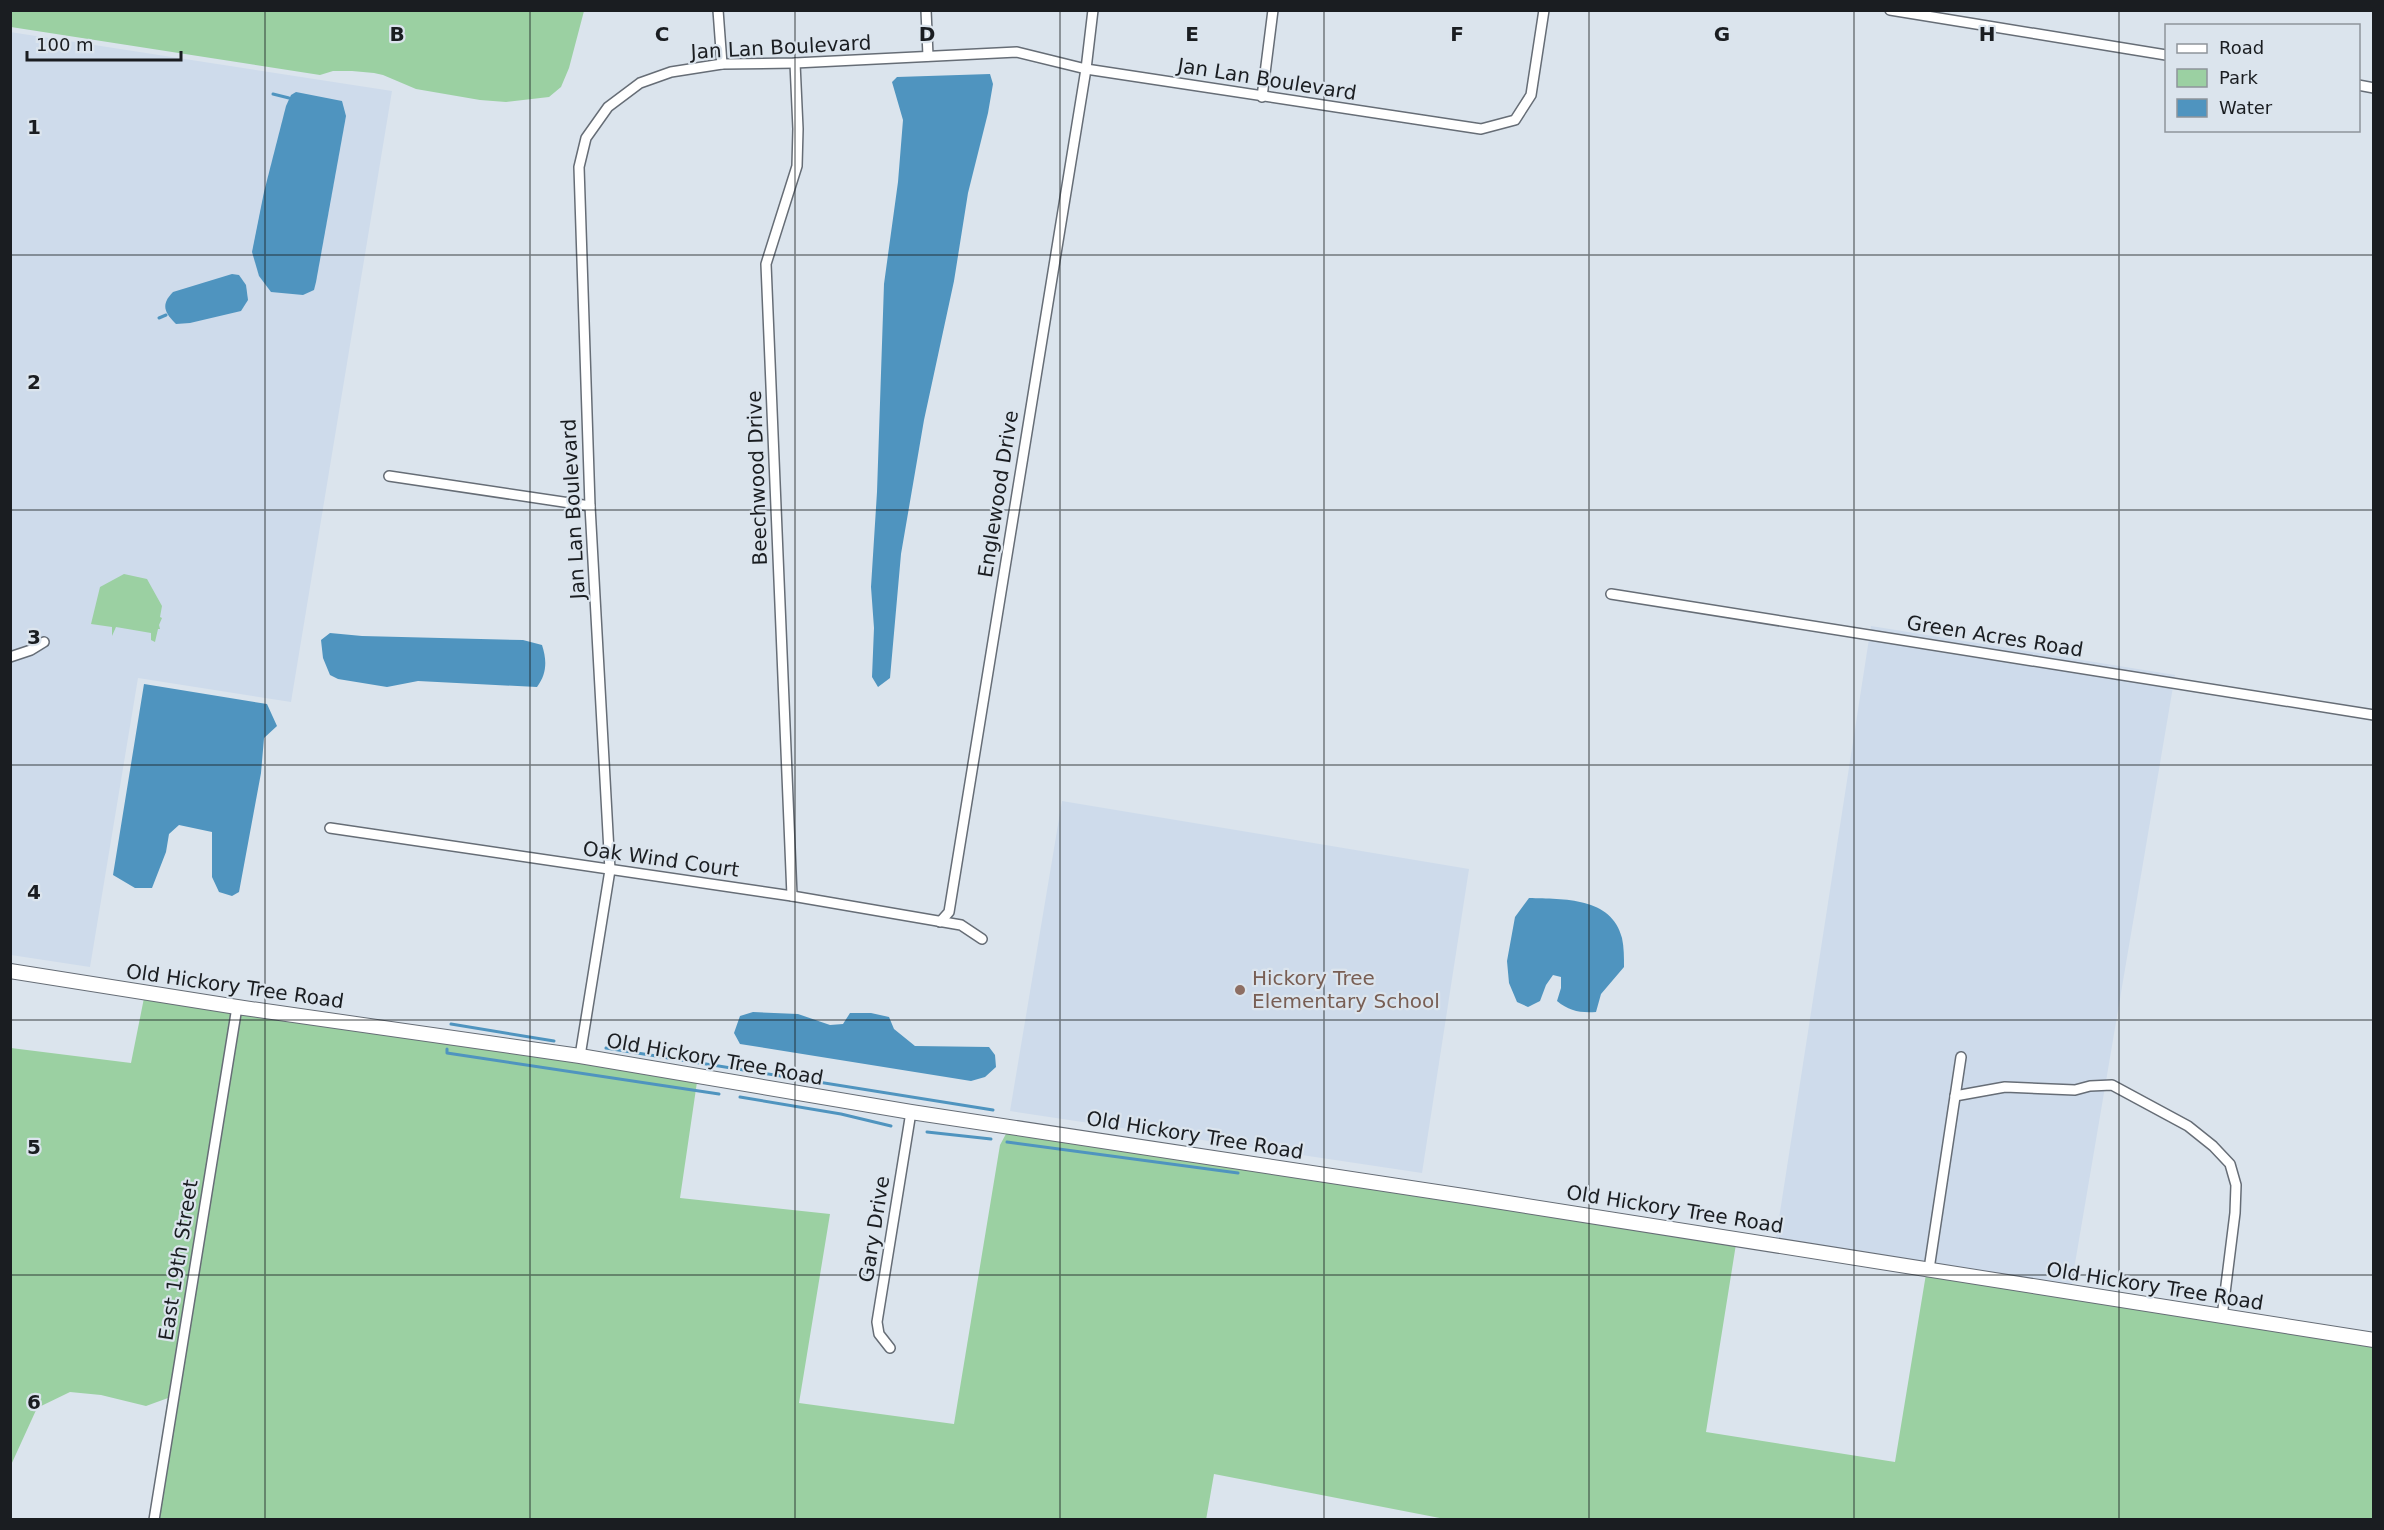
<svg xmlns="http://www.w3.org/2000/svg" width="2384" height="1530" font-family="'DejaVu Sans',sans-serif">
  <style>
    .built { fill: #cedbeb }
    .green { fill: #9bd0a2 }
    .water { fill: #4f94bf }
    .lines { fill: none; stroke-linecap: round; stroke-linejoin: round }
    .stream { stroke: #4f94bf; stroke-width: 3 }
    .street-casing { stroke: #666d76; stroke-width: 12 }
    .secondary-casing { stroke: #666d76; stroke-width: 16 }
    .street { stroke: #fff; stroke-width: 9 }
    .secondary { stroke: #fff; stroke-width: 14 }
    .grid { fill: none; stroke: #1a1d21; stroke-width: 1.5; stroke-opacity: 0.55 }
    .education-dot { fill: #8d6e63; stroke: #dbe4ed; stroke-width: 2 }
    .labels { text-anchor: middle; stroke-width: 4.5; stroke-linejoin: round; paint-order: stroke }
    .street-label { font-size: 20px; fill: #1a1d21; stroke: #dbe4ed }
    .education-label { font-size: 20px; fill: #785e54; stroke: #dbe4ed; text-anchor: start }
    .grid-label { font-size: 20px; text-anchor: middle; font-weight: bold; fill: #1a1d21; stroke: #dbe4ed; stroke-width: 4.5; stroke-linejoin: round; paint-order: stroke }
  </style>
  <rect width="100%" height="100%" fill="#dbe4ed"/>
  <g class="built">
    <path d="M 10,32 L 392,91 L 291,702 L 138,678 L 90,967 L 11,955 Z"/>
    <path d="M 1871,626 L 2175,675 L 2071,1287 L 1776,1238 Z"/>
    <path d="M 1062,801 L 1469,869 L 1422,1173 L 1010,1111 Z"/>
  </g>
  <g class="green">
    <path d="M 10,11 L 11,10 L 584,11 L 569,68 L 561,87 L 549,97 L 506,102 L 480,100 L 416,89 L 383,75 L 374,73 L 352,71 L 333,71 L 320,75 L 11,27 Z"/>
    <path d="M 124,574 L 147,579 L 162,606 L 160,617 L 162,618 L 159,625 L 160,629 L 158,629 L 155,642 L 151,640 L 151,633 L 116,627 L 112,636 L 112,627 L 91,624 L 100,587 Z"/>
    <path d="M 144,998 L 579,1061 L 697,1082 L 680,1198 L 830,1214 L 799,1403 L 954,1424 L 1000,1145 L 1007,1132 L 1736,1244 L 1706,1432 L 1895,1462 L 1926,1274 L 2374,1346 L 2373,1519 L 1450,1520 L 1214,1474 L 1206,1520 L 149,1519 L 168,1398 L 146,1406 L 101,1395 L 70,1392 L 37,1408 L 11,1465 L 11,1048 L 131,1063 Z"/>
  </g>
  <g class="water">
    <path d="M 990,74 L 993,84 L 988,113 L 968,193 L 954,281 L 924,420 L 901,554 L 890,678 L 878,687 L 872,677 L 874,628 L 871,587 L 877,492 L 884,284 L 898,182 L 903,120 L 892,82 L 897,77 Z"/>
    <path d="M 296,92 L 342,101 L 346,116 L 316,282 L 314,290 L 303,295 L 271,292 L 259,276 L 252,252 L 264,192 L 286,106 L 291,95 Z"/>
    <path d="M 232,274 L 239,275 L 246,285 L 248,300 L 241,311 L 190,323 L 176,324 C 165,313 160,305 173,292 Z"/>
    <path d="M 330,633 L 362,636 L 523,640 L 542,645 C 547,660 547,674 537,687 L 418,681 L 387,687 L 338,679 L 330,675 L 323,658 L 321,640 Z"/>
    <path d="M 144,684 L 267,704 L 277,726 L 264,738 L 261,773 L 239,892 L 232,896 L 219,892 L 212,877 L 212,832 L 179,825 L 169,834 L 166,852 L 152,888 L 135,888 L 113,875 Z"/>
    <path d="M 1529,898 C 1563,899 1612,897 1622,938 C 1624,947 1624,958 1624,967 L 1601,994 L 1596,1012 C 1580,1013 1569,1011 1557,1001 L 1561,988 L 1561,977 L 1553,975 L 1546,985 L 1540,1001 L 1528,1007 L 1517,1002 L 1509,983 L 1507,961 L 1515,917 Z"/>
    <path d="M 753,1012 L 798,1014 L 830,1025 L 843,1024 L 850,1013 L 871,1013 L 889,1017 L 894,1029 L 915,1046 L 989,1047 L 995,1055 L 996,1067 L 985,1077 L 971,1081 L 740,1044 L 734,1033 L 740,1016 Z"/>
  </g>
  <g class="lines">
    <g class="stream">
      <path d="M 273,94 L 289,98"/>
      <path d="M 159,318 L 166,315"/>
      <path d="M 451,1024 L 554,1041"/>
      <path d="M 606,1048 L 993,1110"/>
      <path d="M 447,1049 L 447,1053 L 719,1094"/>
      <path d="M 740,1097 L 841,1114 L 891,1126"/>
      <path d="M 927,1132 L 991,1139"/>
      <path d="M 1007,1142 L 1238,1173"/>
    </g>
    <g class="street-casing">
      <g id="street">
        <path d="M 718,10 L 722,64"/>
        <path d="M 926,10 L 928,56"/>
        <path d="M 1890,10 L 2166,55"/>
        <path d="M 2358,85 L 2374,88"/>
        <path d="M 1262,97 L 1273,10"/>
        <path d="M 389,476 L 590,506"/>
        <path d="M 1611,594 L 2374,715"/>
        <path d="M 10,657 L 31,650 L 44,642"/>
        <path d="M 330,828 L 792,896 L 961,925 L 982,939"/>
        <path d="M 792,896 L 766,264 L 797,166 L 798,129 L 795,63"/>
        <path d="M 940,922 L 949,912 L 1086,69 L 1093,10"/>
        <path d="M 580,1056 L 610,870 L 590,506 L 579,167 L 586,138 L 608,107 L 640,83 L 671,72 L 722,64 L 795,63 L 1017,52 L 1086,69 L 1481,129 L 1515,120 L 1531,95 L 1544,10"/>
        <path d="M 1955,1096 L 2005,1087 L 2075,1090 L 2090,1086 L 2112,1085 L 2188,1126 L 2213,1146 L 2230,1164 L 2236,1185 L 2235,1213 L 2222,1317"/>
        <path d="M 1929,1269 L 1961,1057"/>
        <path d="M 890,1348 L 879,1334 L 877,1322 L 911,1112"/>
        <path d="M 154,1520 L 237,1007"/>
      </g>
    </g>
    <g class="secondary-casing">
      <path id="secondary" d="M 10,971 L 237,1007 L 580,1056 L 911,1112 L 1470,1197 L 2374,1340"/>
    </g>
    <use href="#street" class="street"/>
    <use href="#secondary" class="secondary"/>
  </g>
  <path class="grid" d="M 265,10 L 265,1520M 530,10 L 530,1520M 795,10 L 795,1520M 1060,10 L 1060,1520M 1324,10 L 1324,1520M 1589,10 L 1589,1520M 1854,10 L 1854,1520M 2119,10 L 2119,1520M 10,255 L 2374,255M 10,510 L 2374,510M 10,765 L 2374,765M 10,1020 L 2374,1020M 10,1275 L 2374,1275"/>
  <circle class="education-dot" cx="1240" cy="990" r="6"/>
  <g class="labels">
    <g class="street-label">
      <text transform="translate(781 47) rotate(-3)" y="7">Jan Lan Boulevard</text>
      <text transform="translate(1267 79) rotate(9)" y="7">Jan Lan Boulevard</text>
      <text transform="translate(757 478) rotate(-92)" y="7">Beechwood Drive</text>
      <text transform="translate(998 494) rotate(-81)" y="7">Englewood Drive</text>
      <text transform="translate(573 509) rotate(-93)" y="7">Jan Lan Boulevard</text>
      <text transform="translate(1995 636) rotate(9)" y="7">Green Acres Road</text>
      <text transform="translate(661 859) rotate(8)" y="7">Oak Wind Court</text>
      <text transform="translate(235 986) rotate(8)" y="7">Old Hickory Tree Road</text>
      <text transform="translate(715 1059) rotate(10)" y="7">Old Hickory Tree Road</text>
      <text transform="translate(1195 1135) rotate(9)" y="7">Old Hickory Tree Road</text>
      <text transform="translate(1675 1209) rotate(9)" y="7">Old Hickory Tree Road</text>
      <text transform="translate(874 1229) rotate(-81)" y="7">Gary Drive</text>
      <text transform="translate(178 1260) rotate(-81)" y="7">East 19th Street</text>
      <text transform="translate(2155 1286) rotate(9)" y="7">Old Hickory Tree Road</text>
    </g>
    <g class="education-label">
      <text x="1252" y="985">Hickory Tree<tspan x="1252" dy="23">Elementary School</tspan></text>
    </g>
  </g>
  <g class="grid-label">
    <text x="397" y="41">B</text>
    <text x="662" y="41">C</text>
    <text x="927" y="41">D</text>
    <text x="1192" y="41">E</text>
    <text x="1457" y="41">F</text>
    <text x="1722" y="41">G</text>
    <text x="1987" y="41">H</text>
    <text x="34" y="134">1</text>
    <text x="34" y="389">2</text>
    <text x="34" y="644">3</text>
    <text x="34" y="899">4</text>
    <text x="34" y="1154">5</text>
    <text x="34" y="1409">6</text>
  </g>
  <rect width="2384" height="1530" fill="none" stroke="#1a1d21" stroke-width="24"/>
  <rect x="2165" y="24" width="195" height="108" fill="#dbe4ed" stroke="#8e949b" stroke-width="1.5"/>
  <rect x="2177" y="44" width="30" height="9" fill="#ffffff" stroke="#8e949b" stroke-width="1.5"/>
  <text x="2219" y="54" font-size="18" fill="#1a1d21">Road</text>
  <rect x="2177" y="69" width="30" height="18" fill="#9bd0a2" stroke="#8e949b" stroke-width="1.5"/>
  <text x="2219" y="84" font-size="18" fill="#1a1d21">Park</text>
  <rect x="2177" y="99" width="30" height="18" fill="#4f94bf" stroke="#8e949b" stroke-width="1.5"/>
  <text x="2219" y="114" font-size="18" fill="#1a1d21">Water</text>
  <path d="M27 51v9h154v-9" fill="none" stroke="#1a1d21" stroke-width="3"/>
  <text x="36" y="51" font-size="18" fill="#1a1d21" stroke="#dbe4ed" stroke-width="4.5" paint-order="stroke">100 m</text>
</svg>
